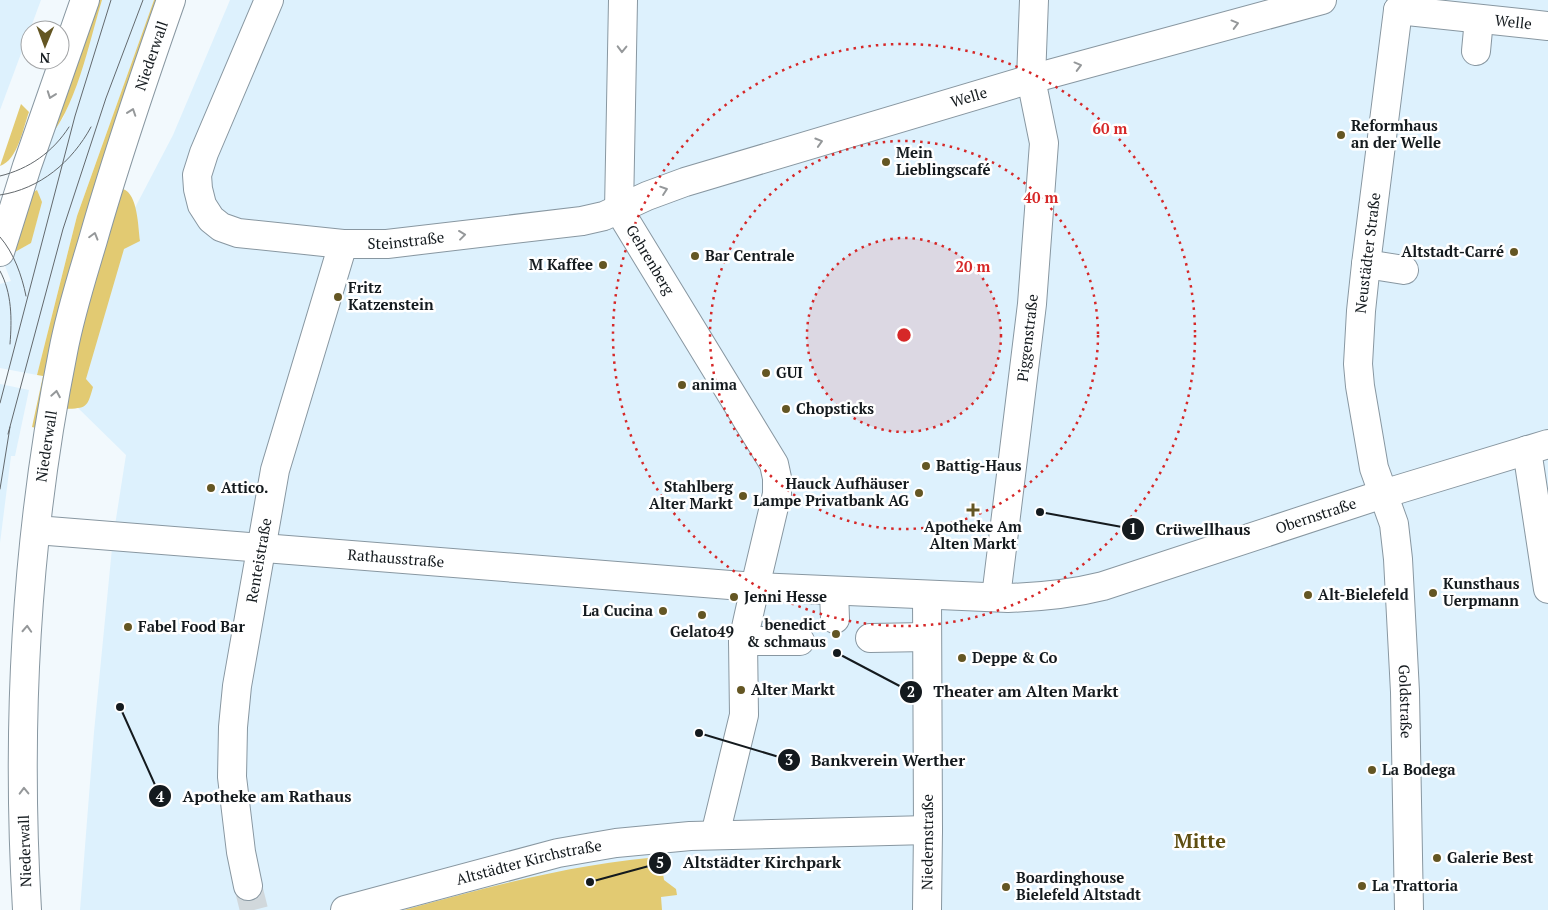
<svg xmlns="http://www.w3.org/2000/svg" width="1548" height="910" font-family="'PT Serif',serif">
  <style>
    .built { fill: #ddf1fd }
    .green { fill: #e2ca72 }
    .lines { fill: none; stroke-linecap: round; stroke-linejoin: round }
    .street-tunnel { stroke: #d1d8dc; stroke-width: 28; stroke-dasharray: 28 14; stroke-linecap: butt }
    .street-casing { stroke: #8897a1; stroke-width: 30 }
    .street { stroke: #fff; stroke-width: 28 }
    .tram { stroke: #63696d; stroke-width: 1 }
    .oneway { stroke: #95989a }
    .ring { fill: none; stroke: #d62828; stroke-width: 2.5; stroke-dasharray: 2.5 5 }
    .poi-dot { fill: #645623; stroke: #fff; stroke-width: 2 }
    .labels { text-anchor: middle; stroke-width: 5; stroke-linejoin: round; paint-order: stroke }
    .street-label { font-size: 15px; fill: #141a1e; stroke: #fff }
    .poi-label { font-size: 15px; font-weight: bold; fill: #141a1e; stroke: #fff; text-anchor: start }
    .district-label { font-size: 20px; font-weight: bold; fill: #5f4f12; stroke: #fff }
    .centre { fill: #d62828; stroke: #fff; stroke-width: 2.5 }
    .ring-label { font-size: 15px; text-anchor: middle; font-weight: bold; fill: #d62828; stroke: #fff; stroke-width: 5; stroke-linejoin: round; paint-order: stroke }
    .leader { fill: none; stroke: #141a1e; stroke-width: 2 }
    .callout-dot { fill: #141a1e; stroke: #fff; stroke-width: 2 }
    .mark-label { font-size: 15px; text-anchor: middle; font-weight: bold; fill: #fff }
    .callout-label { font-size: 16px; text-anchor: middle; font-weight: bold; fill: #141a1e; stroke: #fff; stroke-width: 5; stroke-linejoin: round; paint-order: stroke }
  </style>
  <rect width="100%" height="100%" fill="#f2f9fd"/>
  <g class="built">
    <path d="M 0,0 L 41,0 L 0,110 Z"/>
    <path d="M 102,0 L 154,0 L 77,216 L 37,375 L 0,368 L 0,284 L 11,281 L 5,266 L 9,255 L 31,243 L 25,197 L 45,142 L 63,118 L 74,92 Z"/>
    <path d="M 230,0 L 1548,0 L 1548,910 L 80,910 L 94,732 L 113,538 L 126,455 L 77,407 L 127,223 L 173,135 Z"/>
    <path d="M 0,384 L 29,390 L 15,456 L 11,456 L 0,543 Z"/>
  </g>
  <g class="green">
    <path d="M 96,0 L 102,0 C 89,42 76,111 45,142 Z"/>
    <path d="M 154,0 L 164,0 L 40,429 L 32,427 L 43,376 L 37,375 L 77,216 Z"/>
    <path d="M 21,104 L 29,112 C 23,128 18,160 0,166 Z"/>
    <path d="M 123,189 C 138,194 138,227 140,241 L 124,249 L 86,379 L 93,387 C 87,408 87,408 65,409 C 80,335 97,262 120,190 Z"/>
    <path d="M 37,190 L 42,202 L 31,243 L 15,252 L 11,243 L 25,197 Z"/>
    <path d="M 671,856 L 662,867 L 664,880 L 676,889 L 677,895 L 661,897 L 662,910 L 404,910 C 492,886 580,862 671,856 Z"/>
  </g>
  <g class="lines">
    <path class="street-tunnel" d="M 248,886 L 254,910"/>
    <g class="street-casing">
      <g id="street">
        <path id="s1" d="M 269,0 L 204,153 L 197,175 L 198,189 L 202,205 L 211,219 L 221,227 L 238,233 L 343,244 L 387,244 L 582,221 L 604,216 L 647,196 L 685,182 L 1031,79 L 1322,0"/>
        <path id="s2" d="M 1398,10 L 1366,264 L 1361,311 L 1358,364 L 1360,386 L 1374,468 L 1394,524 L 1398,559 L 1405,692 L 1409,910"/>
        <path id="s3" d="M 1398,10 L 1548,26"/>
        <path d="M 1476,51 L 1479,19"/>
        <path d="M 0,252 L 27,166 L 85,0"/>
        <path d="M 1366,264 L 1404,270"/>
        <path d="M 1527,450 L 1548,589"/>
        <path id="s4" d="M 36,530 L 755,587 L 777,494 L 777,478 L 774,464 L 619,210 L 623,0"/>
        <path d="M 834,591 L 835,619"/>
        <path id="s5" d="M 996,597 L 1032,304 L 1044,143 L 1031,79 L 1034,0"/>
        <path d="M 870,638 L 927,637"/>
        <path d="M 743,641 L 800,641"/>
        <path id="s6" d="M 715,835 L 744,715 L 743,641 L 755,587 L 1008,598 C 1040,597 1071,594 1103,586 L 1383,494 L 1548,444"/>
        <path id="s7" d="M 248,886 L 241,852 L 232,777 L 233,727 L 237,686 L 275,470 L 343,244"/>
        <path id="s8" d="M 27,910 C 16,724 26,536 63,352 C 70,314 82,277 93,240 C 116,159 143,80 171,0"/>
        <path id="s9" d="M 345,910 L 558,853 L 616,843 L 690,836 L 928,830"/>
        <path id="s10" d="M 927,910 L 928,830 L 927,595"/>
      </g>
    </g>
    <use href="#street" class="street"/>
    <g class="tram">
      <path d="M 0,176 C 29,169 53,152 69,127"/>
      <path d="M 0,195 C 40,189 72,162 91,127"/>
      <path d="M 0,237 C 14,253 22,276 26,296"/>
      <path d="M 0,271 C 12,293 12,319 10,344"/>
      <path d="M 0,403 L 75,116 L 111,0"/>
      <path d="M 8,434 L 63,229 L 106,98 L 143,0"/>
      <path d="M 0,489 L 10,427"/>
    </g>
  </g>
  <defs><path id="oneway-chevron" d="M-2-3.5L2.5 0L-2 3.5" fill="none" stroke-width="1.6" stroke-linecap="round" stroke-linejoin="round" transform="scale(1.25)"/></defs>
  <g class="oneway">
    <use href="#oneway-chevron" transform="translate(1235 24) rotate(-15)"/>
    <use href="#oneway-chevron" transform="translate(622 49) rotate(91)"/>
    <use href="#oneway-chevron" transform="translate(1078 66) rotate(-15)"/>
    <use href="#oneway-chevron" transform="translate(51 95) rotate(110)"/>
    <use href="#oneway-chevron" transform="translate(132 112) rotate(-71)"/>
    <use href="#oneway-chevron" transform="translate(819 142) rotate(-17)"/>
    <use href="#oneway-chevron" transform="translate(664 190) rotate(-19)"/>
    <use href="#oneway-chevron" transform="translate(462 235) rotate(-7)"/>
    <use href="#oneway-chevron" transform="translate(94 236) rotate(-74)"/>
    <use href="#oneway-chevron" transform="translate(56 394) rotate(-80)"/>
    <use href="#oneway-chevron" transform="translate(27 629) rotate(-87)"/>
    <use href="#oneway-chevron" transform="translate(24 791) rotate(-91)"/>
  </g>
  <circle cx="904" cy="335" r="97" fill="#d62828" fill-opacity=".12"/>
  <g class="ring">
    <circle cx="904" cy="335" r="97"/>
    <circle cx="904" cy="335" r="194"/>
    <circle cx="904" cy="335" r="291"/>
  </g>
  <g class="poi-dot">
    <circle cx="1341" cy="135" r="5"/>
    <circle cx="886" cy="162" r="5"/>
    <circle cx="1514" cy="252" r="5"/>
    <circle cx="695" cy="256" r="5"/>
    <circle cx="603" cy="265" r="5"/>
    <circle cx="338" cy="297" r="5"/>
    <circle cx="766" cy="373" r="5"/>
    <circle cx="682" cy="385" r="5"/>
    <circle cx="786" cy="409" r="5"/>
    <circle cx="926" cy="466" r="5"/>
    <circle cx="211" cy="488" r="5"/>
    <circle cx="919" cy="493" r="5"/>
    <circle cx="743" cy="496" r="5"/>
    <path d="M970.5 502.5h5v5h5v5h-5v5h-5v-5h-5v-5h5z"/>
    <circle cx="1433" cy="593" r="5"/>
    <circle cx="1308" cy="595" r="5"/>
    <circle cx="734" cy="597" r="5"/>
    <circle cx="663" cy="611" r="5"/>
    <circle cx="702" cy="615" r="5"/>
    <circle cx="128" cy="627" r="5"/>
    <circle cx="836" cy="634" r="5"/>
    <circle cx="962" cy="658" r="5"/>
    <circle cx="741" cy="690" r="5"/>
    <circle cx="1372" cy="770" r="5"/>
    <circle cx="1437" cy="858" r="5"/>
    <circle cx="1362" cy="886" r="5"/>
    <circle cx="1006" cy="887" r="5"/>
  </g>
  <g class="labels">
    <g class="street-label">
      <text dy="5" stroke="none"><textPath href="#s3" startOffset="116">Welle</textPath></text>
      <text dy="5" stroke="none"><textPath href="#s8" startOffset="870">Niederwall</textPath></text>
      <text dy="5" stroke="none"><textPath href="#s1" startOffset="1020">Welle</textPath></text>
      <text dy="5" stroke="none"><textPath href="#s1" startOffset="436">Steinstraße</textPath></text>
      <text transform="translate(1368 253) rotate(-83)" y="5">Neustädter Straße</text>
      <text transform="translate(650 260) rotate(59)" y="5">Gehrenberg</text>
      <text dy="5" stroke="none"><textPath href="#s5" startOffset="261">Piggenstraße</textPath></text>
      <text dy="5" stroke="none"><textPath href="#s8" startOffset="465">Niederwall</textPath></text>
      <text dy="5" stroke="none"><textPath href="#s6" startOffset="826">Obernstraße</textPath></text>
      <text dy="5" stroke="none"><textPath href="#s4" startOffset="361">Rathausstraße</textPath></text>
      <text dy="5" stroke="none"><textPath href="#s7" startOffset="329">Renteistraße</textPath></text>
      <text dy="5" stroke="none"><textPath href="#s2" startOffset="699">Goldstraße</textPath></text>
      <text dy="5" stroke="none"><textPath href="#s10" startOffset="68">Niedernstraße</textPath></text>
      <text transform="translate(25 851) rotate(-92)" y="5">Niederwall</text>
      <text dy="5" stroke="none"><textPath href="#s9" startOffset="190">Altstädter Kirchstraße</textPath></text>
    </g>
    <g class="poi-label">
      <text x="1351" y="131">Reformhaus<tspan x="1351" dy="17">an der Welle</tspan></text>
      <text x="896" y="158">Mein<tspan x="896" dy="17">Lieblingscafé</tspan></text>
      <text x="1504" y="257" text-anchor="end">Altstadt-Carré</text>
      <text x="705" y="261">Bar Centrale</text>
      <text x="593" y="270" text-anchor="end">M Kaffee</text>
      <text x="348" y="293">Fritz<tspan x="348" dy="17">Katzenstein</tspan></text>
      <text x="776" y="378">GUI</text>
      <text x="692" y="390">anima</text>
      <text x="796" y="414">Chopsticks</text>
      <text x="936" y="471">Battig-Haus</text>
      <text x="909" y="489" text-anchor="end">Hauck Aufhäuser<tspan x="909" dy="17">Lampe Privatbank AG</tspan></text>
      <text x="733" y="492" text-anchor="end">Stahlberg<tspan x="733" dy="17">Alter Markt</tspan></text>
      <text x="221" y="493">Attico.</text>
      <text x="973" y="532" text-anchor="middle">Apotheke Am<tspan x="973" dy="17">Alten Markt</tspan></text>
      <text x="1443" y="589">Kunsthaus<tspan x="1443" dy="17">Uerpmann</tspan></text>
      <text x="1318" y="600">Alt-Bielefeld</text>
      <text x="744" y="602">Jenni Hesse</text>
      <text x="653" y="616" text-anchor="end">La Cucina</text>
      <text x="826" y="630" text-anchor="end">benedict<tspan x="826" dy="17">&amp; schmaus</tspan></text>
      <text x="138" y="632">Fabel Food Bar</text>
      <text x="702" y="637" text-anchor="middle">Gelato49</text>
      <text x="972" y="663">Deppe &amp; Co</text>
      <text x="751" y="695">Alter Markt</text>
      <text x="1382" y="775">La Bodega</text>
      <text x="1447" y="863">Galerie Best</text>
      <text x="1016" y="883">Boardinghouse<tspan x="1016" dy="17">Bielefeld Altstadt</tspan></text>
      <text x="1372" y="891">La Trattoria</text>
    </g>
    <g class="district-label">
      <text x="1200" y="848">Mitte</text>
    </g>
  </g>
  <circle cx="904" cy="335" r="8" class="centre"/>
  <g class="ring-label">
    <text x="1110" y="134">60 m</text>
    <text x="1041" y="203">40 m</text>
    <text x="973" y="272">20 m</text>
  </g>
  <path class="leader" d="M1040 512L1133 529M837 653L911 692M699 733L789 760M120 707L160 796M590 882L660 863"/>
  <g class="callout-dot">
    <circle cx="1040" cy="512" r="5"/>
    <circle cx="837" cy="653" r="5"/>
    <circle cx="699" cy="733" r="5"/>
    <circle cx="120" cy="707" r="5"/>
    <circle cx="590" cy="882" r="5"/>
    <circle cx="1133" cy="529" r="12"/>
    <circle cx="911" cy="692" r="12"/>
    <circle cx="789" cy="760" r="12"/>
    <circle cx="160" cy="796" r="12"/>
    <circle cx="660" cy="863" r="12"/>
  </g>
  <g class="mark-label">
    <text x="1133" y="534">1</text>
    <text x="911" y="697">2</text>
    <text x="789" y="765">3</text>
    <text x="160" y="802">4</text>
    <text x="660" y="868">5</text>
  </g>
  <g class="callout-label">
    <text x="1203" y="535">Crüwellhaus</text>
    <text x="1026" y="697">Theater am Alten Markt</text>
    <text x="888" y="766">Bankverein Werther</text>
    <text x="267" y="802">Apotheke am Rathaus</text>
    <text x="762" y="868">Altstädter Kirchpark</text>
  </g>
  <g transform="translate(45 45) rotate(181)"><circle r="24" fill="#ffffff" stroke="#a1a3a5"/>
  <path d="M0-4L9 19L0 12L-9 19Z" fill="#645623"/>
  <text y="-8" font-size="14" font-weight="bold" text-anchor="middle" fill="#141a1e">N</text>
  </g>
</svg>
